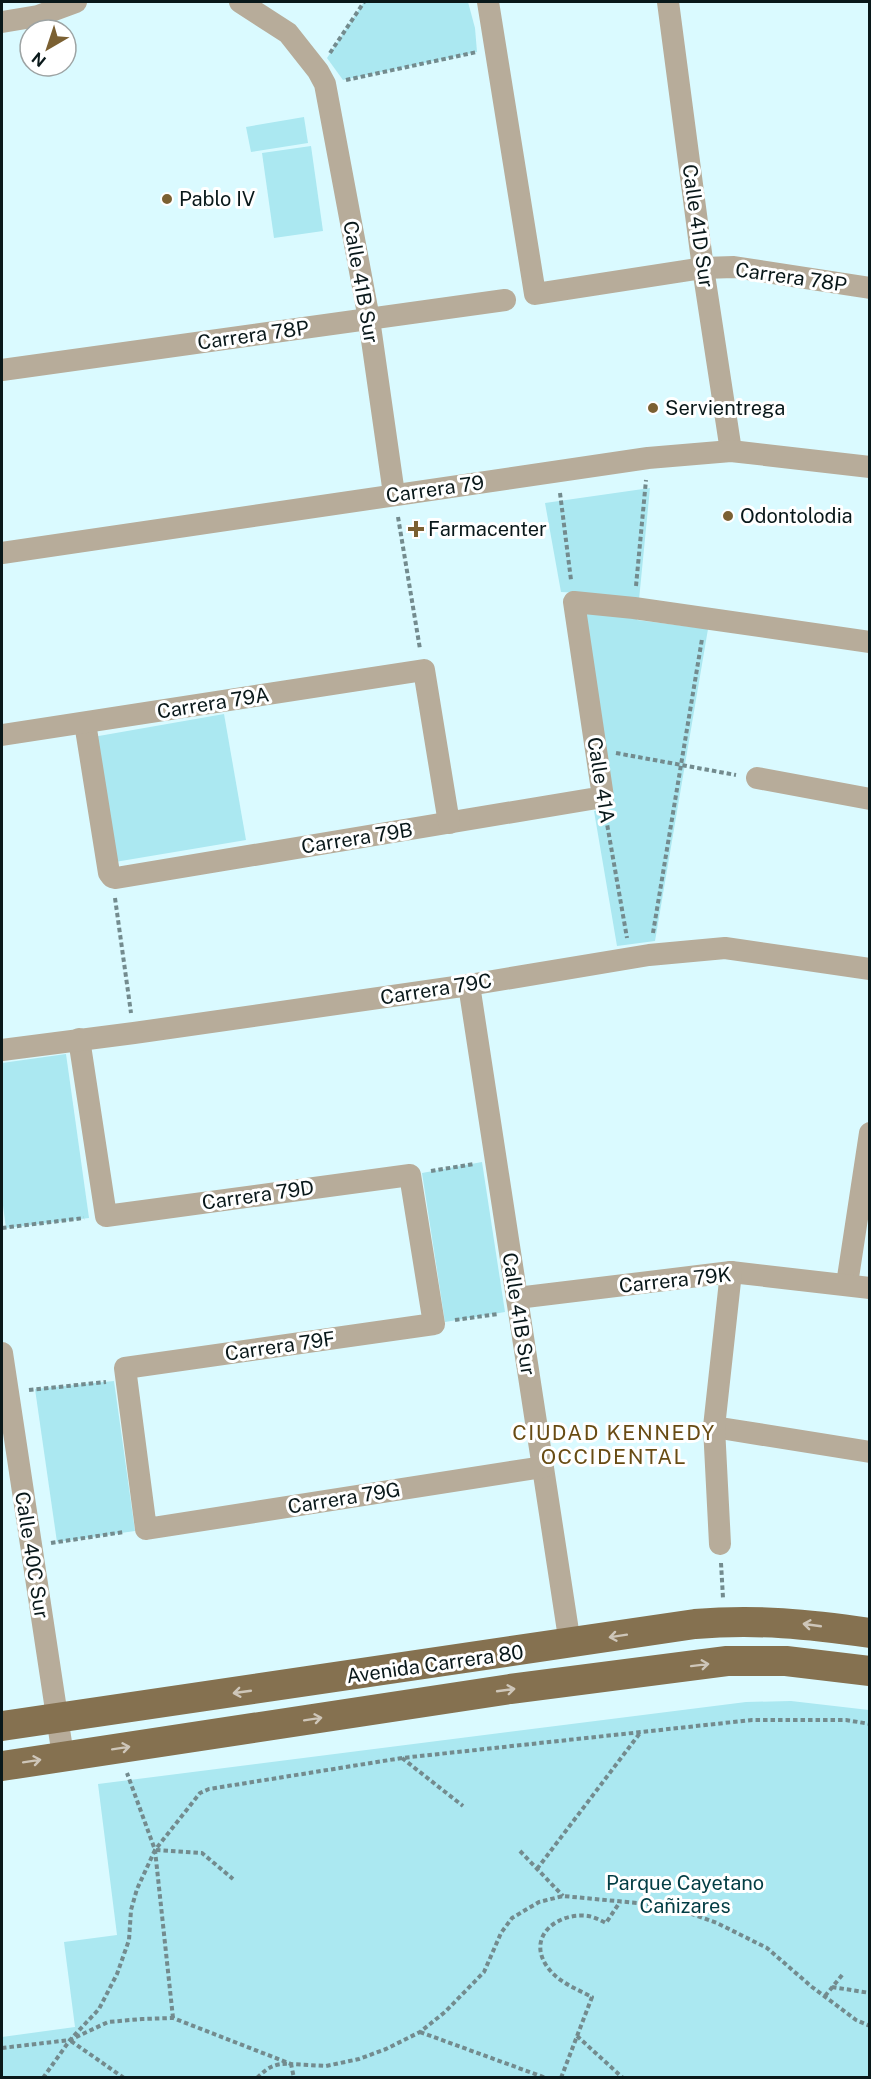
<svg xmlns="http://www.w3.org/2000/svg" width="871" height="2079" font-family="'Public Sans',sans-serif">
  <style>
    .green { fill: #abe8f1 }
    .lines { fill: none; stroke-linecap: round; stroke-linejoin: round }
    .path { stroke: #738b8e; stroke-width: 4; stroke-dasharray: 4.5 3; stroke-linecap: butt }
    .minor { stroke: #b7ac9a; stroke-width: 22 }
    .major { stroke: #857150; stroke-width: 30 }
    .oneway { stroke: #cec6b9 }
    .poi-dot { fill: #7b6032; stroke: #fff; stroke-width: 2 }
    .labels { text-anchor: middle; stroke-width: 6; stroke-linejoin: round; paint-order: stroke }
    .poi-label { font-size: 20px; fill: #09181a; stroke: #fff; text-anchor: start }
    .street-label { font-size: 20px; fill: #09181a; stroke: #fff }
    .park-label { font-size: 20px; fill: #023d44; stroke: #fff }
    .neighbourhood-label { font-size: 21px; letter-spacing: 1.5px; fill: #684c14; stroke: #fff }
  </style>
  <rect width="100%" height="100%" fill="#dafaff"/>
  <g class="green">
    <path d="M 364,2 L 468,2 L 475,28 L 477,52 L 343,80 L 327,58 Z"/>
    <path d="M 304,117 L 308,143 L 251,152 L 246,127 Z"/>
    <path d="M 311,146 L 323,231 L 274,238 L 262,153 Z"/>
    <path d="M 650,488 L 637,620 L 708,629 L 655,941 L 617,946 L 594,811 L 611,808 L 581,593 L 561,592 L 545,503 Z"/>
    <path d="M 224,714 L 246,840 L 115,862 L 93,737 Z"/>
    <path d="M 66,1054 L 89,1218 L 6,1228 L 2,1198 L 2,1063 Z"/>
    <path d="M 482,1162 L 505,1312 L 445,1322 L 422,1173 Z"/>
    <path d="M 114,1381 L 135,1531 L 57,1542 L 35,1389 Z"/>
    <path d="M 791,1701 L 869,1710 L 869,2077 L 2,2077 L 2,2037 L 75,2027 L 64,1942 L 117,1935 L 98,1784 L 746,1702 Z"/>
  </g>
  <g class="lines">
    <g class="path">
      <path d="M 330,53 L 364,2"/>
      <path d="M 346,80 L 477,52"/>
      <path d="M 560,493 L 571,580"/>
      <path d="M 398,517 L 420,649"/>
      <path d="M 636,586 L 646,480"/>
      <path d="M 616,753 L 736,775"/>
      <path d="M 606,818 L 627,938"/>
      <path d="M 115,898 L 131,1013"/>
      <path d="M 653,933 L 702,639"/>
      <path d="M 431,1171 L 474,1164"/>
      <path d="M 2,1228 L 84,1218"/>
      <path d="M 455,1320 L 498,1314"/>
      <path d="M 29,1390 L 106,1382"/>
      <path d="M 51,1543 L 124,1532"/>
      <path d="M 721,1563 L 723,1598"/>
      <path d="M 402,1758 L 463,1806"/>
      <path d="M 156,1850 L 202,1853 L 233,1879"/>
      <path d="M 520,1851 L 563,1896"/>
      <path d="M 537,1869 L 640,1733"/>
      <path d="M 832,1987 L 870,1993"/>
      <path d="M 825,1996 L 843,1974"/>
      <path d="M 173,2018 L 155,1850 L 200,1793 L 209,1789 L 402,1758 L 752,1720 L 846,1720 L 870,1724"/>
      <path d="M 420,2032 L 546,2078"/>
      <path d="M 577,2036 L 623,2078"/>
      <path d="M 71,2041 L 124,2078"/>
      <path d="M 2,2048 L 70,2040 L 108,2022 L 142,2019 L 173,2018 L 291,2064 L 326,2066 L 359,2059 L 386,2049 L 420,2032 L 445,2012 L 484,1972 L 501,1933 L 512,1918 L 539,1902 L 563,1896 L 669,1906 L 717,1923 L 767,1948 L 812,1987 L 856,2020 L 870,2026"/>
      <path d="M 43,2078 L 70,2040 L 99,2009 L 117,1974 L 129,1940 L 131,1910 L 137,1889 L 155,1850 L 127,1773"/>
      <path d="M 257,2078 C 268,2067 275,2063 291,2064 L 294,2078"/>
      <path d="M 561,2078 L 592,1997 C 575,1988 557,1982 546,1965 C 527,1935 559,1912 588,1916 C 594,1917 600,1920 606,1923 L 620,1902"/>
    </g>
    <g class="minor">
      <path d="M 240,2 L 288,33 L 318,71 L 325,84 L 369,319 L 394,494"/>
      <path d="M 488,2 L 535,294 L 703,268 L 734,267 L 870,288"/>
      <path d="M 668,2 L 703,268 L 731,451"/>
      <path d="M 2,22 L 38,16 L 76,2"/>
      <path d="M 2,370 L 505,300"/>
      <path d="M 2,553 L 648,458 L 731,451 L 870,467"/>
      <path d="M 85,723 L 109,873 L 112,877 L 116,878 L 603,797 L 574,602 L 634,608 L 870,642"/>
      <path d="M 2,735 L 424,670 L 449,823"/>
      <path d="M 757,778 L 870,799"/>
      <path d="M 469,985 L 570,1644"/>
      <path d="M 79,1039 L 106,1216 L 410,1175 L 434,1324 L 125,1368 L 146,1529 L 543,1467"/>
      <path d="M 2,1050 L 134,1033 L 469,985 L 649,955 L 725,948 L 870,969"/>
      <path d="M 847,1284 L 870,1133"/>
      <path d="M 517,1298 L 731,1272 L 870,1288"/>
      <path d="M 2,1353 L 63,1756"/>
      <path d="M 714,1427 L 870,1452"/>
      <path d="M 720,1544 L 714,1427 L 731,1272"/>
    </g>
    <g class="major">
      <path d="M 2,1726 L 695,1624 C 757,1619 808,1624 870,1633"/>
      <path d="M 2,1766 L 510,1689 L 727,1661 L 786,1661 L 870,1671"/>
    </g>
  </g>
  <defs><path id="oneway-shaft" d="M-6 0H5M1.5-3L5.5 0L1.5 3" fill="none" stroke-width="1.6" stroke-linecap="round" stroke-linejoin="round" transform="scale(1.5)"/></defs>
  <g class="oneway">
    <use href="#oneway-shaft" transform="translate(812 1625) rotate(-172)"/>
    <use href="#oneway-shaft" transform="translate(618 1636) rotate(171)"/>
    <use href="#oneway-shaft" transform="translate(700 1665) rotate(-7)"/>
    <use href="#oneway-shaft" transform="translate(506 1690) rotate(-8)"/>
    <use href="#oneway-shaft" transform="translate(242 1692) rotate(172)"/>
    <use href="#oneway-shaft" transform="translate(313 1719) rotate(-9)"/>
    <use href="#oneway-shaft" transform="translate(121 1748) rotate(-9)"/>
    <use href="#oneway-shaft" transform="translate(32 1761) rotate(-9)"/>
  </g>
  <g class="poi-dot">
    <circle cx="167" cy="199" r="6"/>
    <circle cx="653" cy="408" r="6"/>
    <circle cx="728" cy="516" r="6"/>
    <path d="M413 520h6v6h6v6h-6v6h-6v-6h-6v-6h6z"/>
  </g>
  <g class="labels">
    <g class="poi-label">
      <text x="179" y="206">Pablo IV</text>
      <text x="665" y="415">Servientrega</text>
      <text x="740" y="523">Odontolodia</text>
      <text x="428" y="536">Farmacenter</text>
    </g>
    <g class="street-label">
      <text transform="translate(698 226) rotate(82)" y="7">Calle 41D Sur</text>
      <text transform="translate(791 277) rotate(8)" y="7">Carrera 78P</text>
      <text transform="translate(361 282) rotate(80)" y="7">Calle 41B Sur</text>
      <text transform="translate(253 335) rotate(-8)" y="7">Carrera 78P</text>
      <text transform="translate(435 489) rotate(-8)" y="7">Carrera 79</text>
      <text transform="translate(213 703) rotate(-9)" y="7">Carrera 79A</text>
      <text transform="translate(601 780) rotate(81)" y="7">Calle 41A</text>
      <text transform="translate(357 838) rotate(-9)" y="7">Carrera 79B</text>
      <text transform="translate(436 989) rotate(-9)" y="7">Carrera 79C</text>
      <text transform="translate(258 1195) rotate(-8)" y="7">Carrera 79D</text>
      <text transform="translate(675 1280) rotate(-6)" y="7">Carrera 79K</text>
      <text transform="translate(519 1314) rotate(81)" y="7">Calle 41B Sur</text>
      <text transform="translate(280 1346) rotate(-8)" y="7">Carrera 79F</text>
      <text transform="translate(344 1498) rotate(-9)" y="7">Carrera 79G</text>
      <text transform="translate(32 1555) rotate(81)" y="7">Calle 40C Sur</text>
      <text transform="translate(435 1664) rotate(-8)" y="7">Avenida Carrera 80</text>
    </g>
    <g class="park-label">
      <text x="685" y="1890">Parque Cayetano<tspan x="685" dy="23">Cañizares</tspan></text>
    </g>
    <g class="neighbourhood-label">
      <text x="614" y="1440">CIUDAD KENNEDY<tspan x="614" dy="24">OCCIDENTAL</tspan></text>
    </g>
  </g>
  <rect width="871" height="2079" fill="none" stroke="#09181a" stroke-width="6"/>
  <g transform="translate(48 48) rotate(219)"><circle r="28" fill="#ffffff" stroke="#9da3a3" stroke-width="1.5"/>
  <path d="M0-4.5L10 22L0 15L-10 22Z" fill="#7b6032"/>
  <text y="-9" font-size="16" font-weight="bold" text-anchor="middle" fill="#09181a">N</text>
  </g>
</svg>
